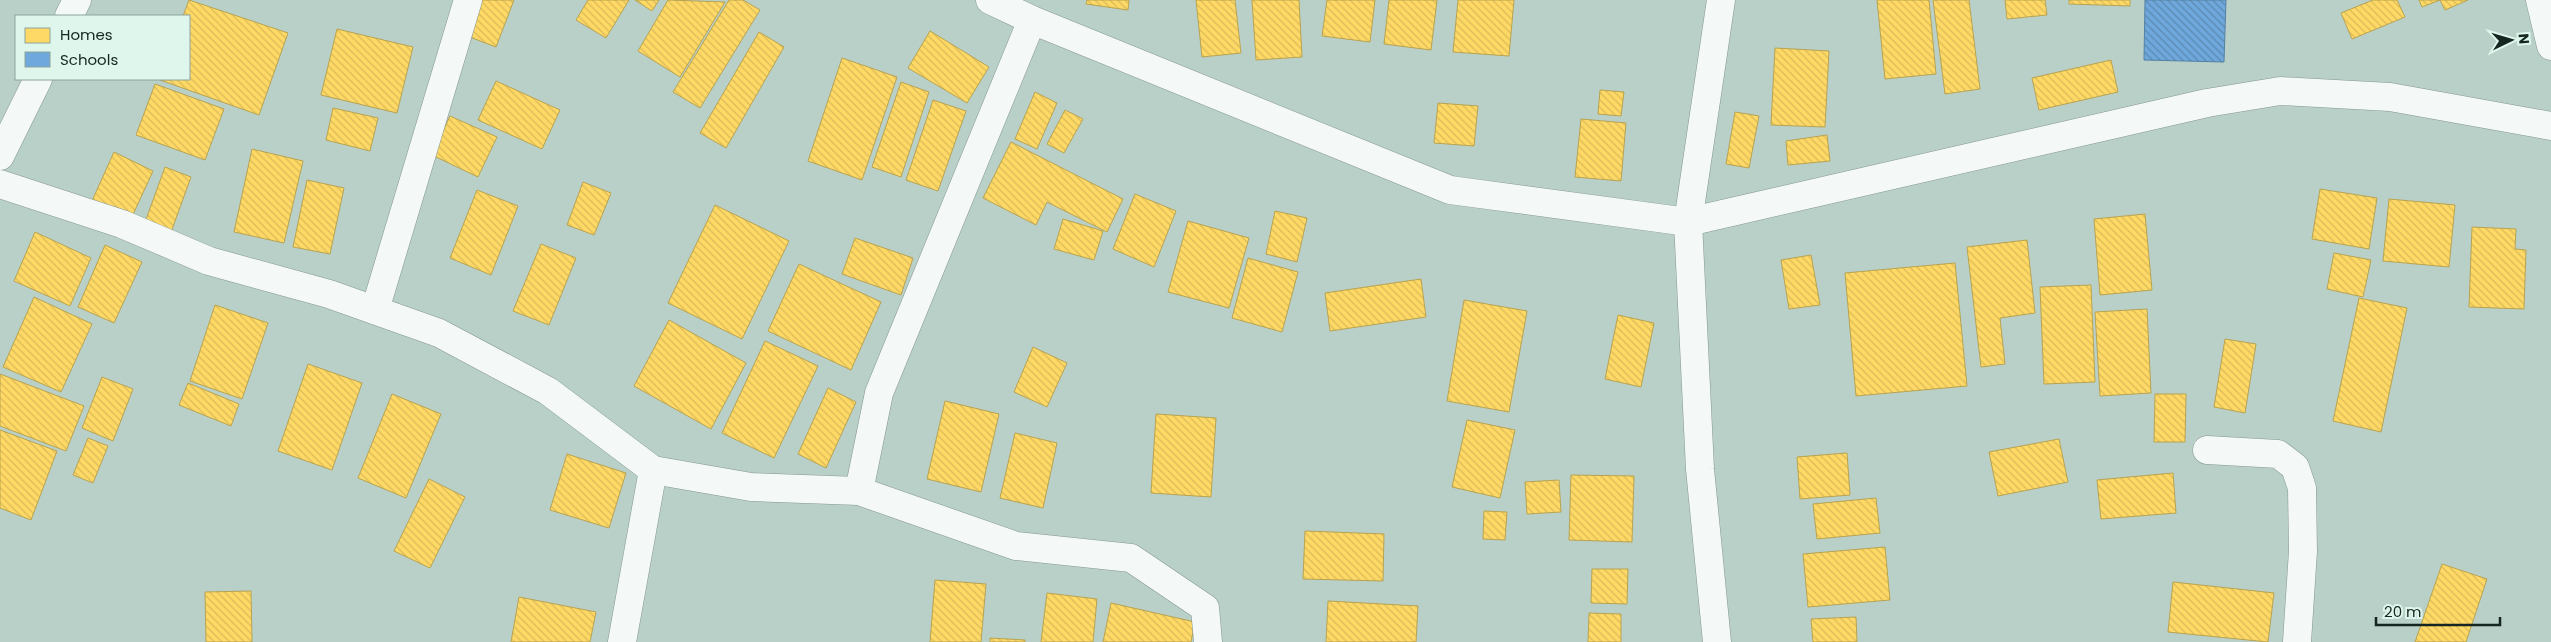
<svg xmlns="http://www.w3.org/2000/svg" width="2551" height="642" font-family="Poppins,sans-serif">
  <style>
    .homes { fill: url(#homes-back-hatch); stroke: #b8a351 }
    .schools { fill: url(#schools-back-hatch); stroke: #5481a3 }
    .lines { fill: none; stroke-linecap: round; stroke-linejoin: round }
    .street-casing { stroke: #859790; stroke-width: 29 }
    .street { stroke: #f4f8f7; stroke-width: 28 }
  </style>
  <defs>
    <pattern id="homes-back-hatch" width="6" height="6" patternUnits="userSpaceOnUse" patternTransform="scale(1.25)"><rect width="6" height="6" fill="#ffd966"/><path d="M-1 5l2 2M0 0l6 6M5-1l2 2" fill="none" stroke="#daba58"/></pattern>
    <pattern id="schools-back-hatch" width="6" height="6" patternUnits="userSpaceOnUse" patternTransform="scale(1.25)"><rect width="6" height="6" fill="#6fa8dc"/><path d="M-1 5l2 2M0 0l6 6M5-1l2 2" fill="none" stroke="#5a89b2"/></pattern>
  </defs>
  <rect width="100%" height="100%" fill="#b8d0c7"/>
  <g class="homes">
    <path d="M 189,0 L 288,33 L 259,115 L 160,80 L 189,79 L 189,16 L 183,16 Z"/>
    <path d="M 475,0 L 514,0 L 496,47 L 462,34 Z"/>
    <path d="M 588,0 L 629,0 L 606,38 L 576,20 Z"/>
    <path d="M 635,0 L 659,0 L 652,11 Z"/>
    <path d="M 668,0 L 725,2 L 680,77 L 638,51 Z"/>
    <path d="M 729,0 L 743,0 L 760,10 L 700,108 L 673,92 Z"/>
    <path d="M 1087,0 L 1129,0 L 1128,10 L 1086,4 Z"/>
    <path d="M 1196,0 L 1235,0 L 1241,53 L 1202,57 Z"/>
    <path d="M 1252,0 L 1299,0 L 1302,57 L 1256,60 Z"/>
    <path d="M 1327,0 L 1375,0 L 1370,42 L 1322,36 Z"/>
    <path d="M 1389,0 L 1437,0 L 1431,50 L 1384,44 Z"/>
    <path d="M 1458,0 L 1514,0 L 1509,56 L 1453,52 Z"/>
    <path d="M 1877,0 L 1929,0 L 1936,74 L 1885,79 Z"/>
    <path d="M 1933,0 L 1969,0 L 1980,89 L 1945,94 Z"/>
    <path d="M 2005,0 L 2045,0 L 2047,15 L 2007,19 Z"/>
    <path d="M 2069,0 L 2130,0 L 2130,6 L 2069,4 Z"/>
    <path d="M 2373,0 L 2397,0 L 2405,17 L 2352,39 L 2341,13 Z"/>
    <path d="M 2419,0 L 2440,0 L 2422,7 Z"/>
    <path d="M 2440,0 L 2468,0 L 2445,10 Z"/>
    <path d="M 337,29 L 413,47 L 397,113 L 321,95 Z"/>
    <path d="M 930,31 L 989,67 L 967,103 L 908,68 Z"/>
    <path d="M 759,32 L 784,47 L 726,148 L 700,133 Z"/>
    <path d="M 1775,48 L 1829,51 L 1825,127 L 1771,125 Z"/>
    <path d="M 842,58 L 897,77 L 862,180 L 808,161 Z"/>
    <path d="M 2111,60 L 2118,92 L 2039,110 L 2032,78 Z"/>
    <path d="M 496,81 L 560,110 L 542,149 L 478,120 Z"/>
    <path d="M 901,82 L 929,92 L 901,177 L 872,167 Z"/>
    <path d="M 155,84 L 224,109 L 205,160 L 136,135 Z"/>
    <path d="M 1600,90 L 1624,92 L 1621,116 L 1598,114 Z"/>
    <path d="M 1035,92 L 1057,103 L 1037,149 L 1015,139 Z"/>
    <path d="M 933,100 L 966,111 L 938,191 L 906,180 Z"/>
    <path d="M 1438,103 L 1478,106 L 1474,146 L 1434,143 Z"/>
    <path d="M 333,108 L 378,118 L 370,151 L 326,140 Z"/>
    <path d="M 1065,110 L 1083,119 L 1064,153 L 1047,144 Z"/>
    <path d="M 1735,112 L 1759,116 L 1749,168 L 1726,164 Z"/>
    <path d="M 450,116 L 497,137 L 478,177 L 432,155 Z"/>
    <path d="M 1581,119 L 1626,123 L 1621,181 L 1575,177 Z"/>
    <path d="M 1827,135 L 1830,161 L 1788,165 L 1786,141 Z"/>
    <path d="M 1011,142 L 1123,199 L 1107,232 L 1047,202 L 1036,225 L 983,198 Z"/>
    <path d="M 252,149 L 303,161 L 284,243 L 234,232 Z"/>
    <path d="M 114,152 L 153,171 L 130,221 L 91,203 Z"/>
    <path d="M 165,167 L 191,177 L 170,235 L 144,225 Z"/>
    <path d="M 307,180 L 344,188 L 330,254 L 293,247 Z"/>
    <path d="M 583,182 L 611,193 L 594,235 L 567,225 Z"/>
    <path d="M 2320,189 L 2377,198 L 2369,249 L 2312,239 Z"/>
    <path d="M 477,190 L 518,206 L 491,275 L 450,258 Z"/>
    <path d="M 1135,194 L 1176,211 L 1154,267 L 1113,249 Z"/>
    <path d="M 2389,199 L 2455,205 L 2449,267 L 2383,261 Z"/>
    <path d="M 715,205 L 789,241 L 742,339 L 668,303 Z"/>
    <path d="M 1275,211 L 1307,218 L 1297,262 L 1266,254 Z"/>
    <path d="M 2145,214 L 2152,290 L 2100,295 L 2094,219 Z"/>
    <path d="M 1063,219 L 1103,231 L 1094,260 L 1054,249 Z"/>
    <path d="M 1188,221 L 1249,238 L 1229,308 L 1168,292 Z"/>
    <path d="M 2472,227 L 2516,229 L 2515,249 L 2526,250 L 2524,309 L 2469,307 Z"/>
    <path d="M 35,232 L 91,258 L 70,306 L 14,281 Z"/>
    <path d="M 855,238 L 913,258 L 901,295 L 842,274 Z"/>
    <path d="M 2027,240 L 2035,313 L 2000,318 L 2005,364 L 1981,367 L 1967,247 Z"/>
    <path d="M 541,244 L 576,258 L 549,325 L 513,311 Z"/>
    <path d="M 105,245 L 142,262 L 114,323 L 78,307 Z"/>
    <path d="M 2334,253 L 2371,260 L 2363,297 L 2327,289 Z"/>
    <path d="M 1811,255 L 1820,305 L 1789,309 L 1781,260 Z"/>
    <path d="M 1248,258 L 1298,272 L 1282,332 L 1232,318 Z"/>
    <path d="M 1955,263 L 1967,386 L 1856,396 L 1845,273 Z"/>
    <path d="M 799,264 L 881,302 L 851,370 L 768,331 Z"/>
    <path d="M 1421,279 L 1426,317 L 1330,331 L 1325,293 Z"/>
    <path d="M 2091,285 L 2095,382 L 2044,384 L 2040,287 Z"/>
    <path d="M 34,297 L 92,324 L 61,392 L 3,367 Z"/>
    <path d="M 2359,298 L 2407,308 L 2381,432 L 2333,421 Z"/>
    <path d="M 1464,300 L 1527,311 L 1509,412 L 1447,401 Z"/>
    <path d="M 215,305 L 268,323 L 242,399 L 190,381 Z"/>
    <path d="M 2147,309 L 2151,393 L 2100,396 L 2095,312 Z"/>
    <path d="M 1618,315 L 1654,323 L 1641,387 L 1605,379 Z"/>
    <path d="M 669,320 L 746,363 L 711,429 L 634,386 Z"/>
    <path d="M 2225,339 L 2256,344 L 2245,413 L 2214,407 Z"/>
    <path d="M 765,341 L 818,366 L 774,458 L 722,433 Z"/>
    <path d="M 1033,347 L 1067,363 L 1047,407 L 1014,392 Z"/>
    <path d="M 308,364 L 362,383 L 332,470 L 278,451 Z"/>
    <path d="M 0,374 L 84,406 L 66,451 L 0,426 Z"/>
    <path d="M 102,377 L 133,389 L 113,441 L 82,428 Z"/>
    <path d="M 188,383 L 239,404 L 231,426 L 179,405 Z"/>
    <path d="M 828,388 L 856,402 L 826,468 L 798,454 Z"/>
    <path d="M 392,394 L 441,414 L 406,498 L 358,478 Z"/>
    <path d="M 2155,394 L 2186,394 L 2185,442 L 2154,442 Z"/>
    <path d="M 945,401 L 999,414 L 981,492 L 927,479 Z"/>
    <path d="M 1156,414 L 1216,418 L 1211,497 L 1151,493 Z"/>
    <path d="M 1467,420 L 1515,430 L 1500,498 L 1452,487 Z"/>
    <path d="M 0,430 L 57,451 L 31,520 L 0,508 Z"/>
    <path d="M 1015,433 L 1057,443 L 1043,508 L 1000,498 Z"/>
    <path d="M 88,438 L 108,446 L 93,483 L 73,475 Z"/>
    <path d="M 2059,439 L 2068,482 L 1998,496 L 1989,452 Z"/>
    <path d="M 1847,453 L 1850,495 L 1800,499 L 1797,457 Z"/>
    <path d="M 567,454 L 626,473 L 609,528 L 550,510 Z"/>
    <path d="M 2173,473 L 2176,513 L 2101,519 L 2097,480 Z"/>
    <path d="M 1571,475 L 1634,476 L 1632,542 L 1569,540 Z"/>
    <path d="M 429,479 L 465,497 L 430,568 L 394,551 Z"/>
    <path d="M 1559,480 L 1561,512 L 1527,514 L 1525,482 Z"/>
    <path d="M 1876,498 L 1880,533 L 1817,539 L 1813,504 Z"/>
    <path d="M 1484,511 L 1507,512 L 1505,540 L 1483,539 Z"/>
    <path d="M 1305,531 L 1384,534 L 1383,581 L 1303,579 Z"/>
    <path d="M 1885,547 L 1890,600 L 1808,607 L 1803,554 Z"/>
    <path d="M 2442,564 L 2487,579 L 2466,642 L 2415,642 Z"/>
    <path d="M 1592,569 L 1628,569 L 1627,604 L 1591,603 Z"/>
    <path d="M 935,580 L 986,584 L 981,642 L 930,642 Z"/>
    <path d="M 2173,582 L 2274,593 L 2268,642 L 2168,632 Z"/>
    <path d="M 251,591 L 252,642 L 206,642 L 205,592 Z"/>
    <path d="M 1047,593 L 1097,599 L 1093,642 L 1041,642 Z"/>
    <path d="M 519,597 L 596,612 L 590,642 L 511,642 Z"/>
    <path d="M 1328,601 L 1418,606 L 1416,642 L 1326,642 Z"/>
    <path d="M 1111,603 L 1195,622 L 1191,642 L 1103,642 Z"/>
    <path d="M 1589,613 L 1621,614 L 1621,642 L 1588,642 Z"/>
    <path d="M 1856,617 L 1857,642 L 1813,642 L 1811,619 Z"/>
    <path d="M 990,638 L 1025,640 L 1025,642 L 990,642 Z"/>
  </g>
  <path class="schools" d="M 2145,0 L 2226,0 L 2224,62 L 2144,60 Z"/>
  <g class="lines">
    <g class="street-casing">
      <g id="street">
        <path d="M 990,0 L 1032,20 L 1450,190 L 1688,222 L 2207,103 L 2280,91 L 2390,97 L 2551,126"/>
        <path d="M 2540,0 L 2551,46"/>
        <path d="M 69,16 L 77,0"/>
        <path d="M 0,156 L 38,79"/>
        <path d="M 0,184 L 122,224 L 209,261 L 329,294 L 439,333 L 548,391 L 653,470 L 751,487 L 859,491 L 1016,546 L 1131,558 L 1205,608 L 1208,642"/>
        <path d="M 375,310 L 468,0"/>
        <path d="M 2207,450 L 2278,454 L 2295,467 L 2302,488 L 2303,551 L 2297,642"/>
        <path d="M 859,491 L 879,393 L 1032,20"/>
        <path d="M 622,642 L 653,470"/>
        <path d="M 1717,642 L 1700,469 L 1688,222 L 1721,0"/>
      </g>
    </g>
    <use href="#street" class="street"/>
  </g>
  <rect x="15" y="15" width="175" height="65" fill="#dff6ec" stroke="#8ea39a"/>
  <rect x="25" y="28" width="25" height="15" fill="#ffd966" stroke="#8ea39a"/>
  <text x="60" y="40" font-size="15" fill="#14261f">Homes</text>
  <rect x="25" y="52" width="25" height="15" fill="#6fa8dc" stroke="#8ea39a"/>
  <text x="60" y="65" font-size="15" fill="#14261f">Schools</text>
  <g transform="translate(2511 40) rotate(85)" stroke="#dff6ec" stroke-width="4" paint-order="stroke">
  <path d="M0-4L9 19L0 12L-9 19Z" fill="#14261f"/>
  <text y="-8" font-size="14" font-weight="bold" text-anchor="middle" fill="#14261f">N</text>
  </g>
  <path d="M2376 617v8h124v-8" fill="none" stroke="#14261f" stroke-width="2.5"/>
  <text x="2384" y="617" font-size="15" fill="#14261f" stroke="#dff6ec" stroke-width="4" paint-order="stroke">20 m</text>
</svg>
